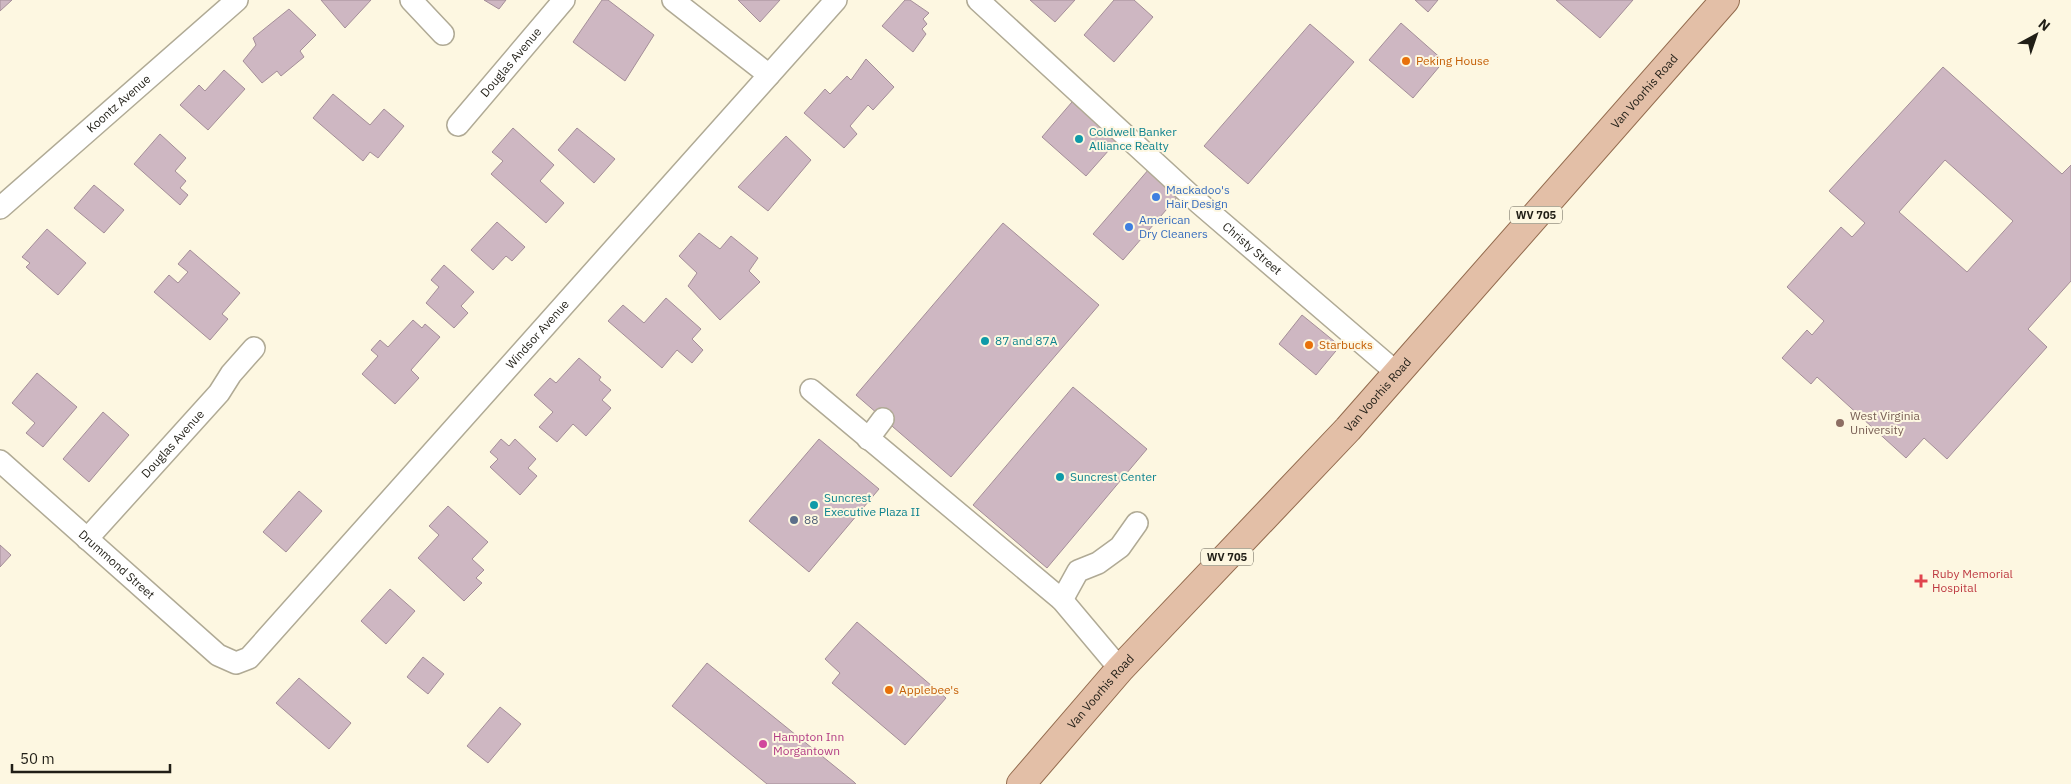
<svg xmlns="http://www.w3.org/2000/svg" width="2071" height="784" font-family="'IBM Plex Sans',sans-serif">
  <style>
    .building { fill: #ceb7c2; stroke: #a48e98; fill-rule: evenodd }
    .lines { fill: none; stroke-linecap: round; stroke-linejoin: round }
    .street-casing { stroke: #b0aa95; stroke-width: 24 }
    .primary-casing { stroke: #936b4e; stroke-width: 30 }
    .street { stroke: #fff; stroke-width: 21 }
    .primary { stroke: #e3bfa7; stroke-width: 28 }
    .food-dot { fill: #e8710a; stroke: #fdf7e1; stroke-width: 2 }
    .culture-dot { fill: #0f9aa8; stroke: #fdf7e1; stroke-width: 2 }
    .shop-dot { fill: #3f7fe0; stroke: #fdf7e1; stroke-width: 2 }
    .education-dot { fill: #8d6e63; stroke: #fdf7e1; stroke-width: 2 }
    .service-dot { fill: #5c6f8a; stroke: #fdf7e1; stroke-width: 2 }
    .health-dot { fill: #e0444e; stroke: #fdf7e1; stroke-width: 2 }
    .hotel-dot { fill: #d1479c; stroke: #fdf7e1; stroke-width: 2 }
    .labels { text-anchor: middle; stroke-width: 4; stroke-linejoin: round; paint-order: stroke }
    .shield { fill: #fdf7e1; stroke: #625f53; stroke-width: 1 }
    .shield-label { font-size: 11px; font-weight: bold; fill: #201e16 }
    .food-label { font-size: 12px; fill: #c56008; stroke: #fdf7e1; text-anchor: start }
    .street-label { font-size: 12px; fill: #201e16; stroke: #fdf7e1 }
    .culture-label { font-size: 12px; fill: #0d838f; stroke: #fdf7e1; text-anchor: start }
    .shop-label { font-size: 12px; fill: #366cbe; stroke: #fdf7e1; text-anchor: start }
    .education-label { font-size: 12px; fill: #785e54; stroke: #fdf7e1; text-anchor: start }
    .service-label { font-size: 12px; fill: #4e5e75; stroke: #fdf7e1; text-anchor: start }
    .health-label { font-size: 12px; fill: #be3a42; stroke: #fdf7e1; text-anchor: start }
    .hotel-label { font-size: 12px; fill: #b23c85; stroke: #fdf7e1; text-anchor: start }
  </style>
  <rect width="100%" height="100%" fill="#fdf7e1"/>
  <g class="building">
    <path d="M 0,0 L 12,0 L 0,11 Z"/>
    <path d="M 321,0 L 371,0 L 345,28 Z"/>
    <path d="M 484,0 L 506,0 L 499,9 Z"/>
    <path d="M 602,0 L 608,0 L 654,35 L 625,81 L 573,42 Z"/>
    <path d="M 738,0 L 780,0 L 760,22 Z"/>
    <path d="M 905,0 L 910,0 L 929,13 L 923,19 L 927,24 L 922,29 L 926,34 L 913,52 L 882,26 Z"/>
    <path d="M 1030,0 L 1075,0 L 1055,22 Z"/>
    <path d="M 1114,0 L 1134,0 L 1153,17 L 1114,62 L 1084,35 Z"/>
    <path d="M 1415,0 L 1438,0 L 1428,12 Z"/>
    <path d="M 1556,0 L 1633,0 L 1600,38 Z"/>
    <path d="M 289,9 L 316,35 L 300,51 L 304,57 L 281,76 L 277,71 L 262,83 L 243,61 L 256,45 L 253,38 Z"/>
    <path d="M 1401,23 L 1444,61 L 1413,98 L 1369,60 Z"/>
    <path d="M 1310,24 L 1354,62 L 1248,184 L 1204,146 Z"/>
    <path d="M 866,59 L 894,87 L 873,110 L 868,105 L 850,126 L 857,134 L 844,148 L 804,113 L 825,89 L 830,94 L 847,76 L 851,80 Z"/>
    <path d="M 1943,67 L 2062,174 L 2071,165 L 2071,281 L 2028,329 L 2047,347 L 1947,459 L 1924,438 L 1906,458 L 1817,377 L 1811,384 L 1782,358 L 1807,330 L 1812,335 L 1824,321 L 1787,287 L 1841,227 L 1852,237 L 1865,223 L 1829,191 ZM 1945,160 L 2013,221 L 1967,272 L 1899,212 Z"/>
    <path d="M 224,70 L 245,89 L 208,130 L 180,105 L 199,85 L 205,91 Z"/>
    <path d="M 333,94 L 370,125 L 384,109 L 404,126 L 378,158 L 370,152 L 363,161 L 313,118 Z"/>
    <path d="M 1072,102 L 1117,141 L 1086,176 L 1042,137 Z"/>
    <path d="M 513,128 L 554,165 L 540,181 L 564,203 L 546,223 L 491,174 L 503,161 L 492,152 Z"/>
    <path d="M 577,128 L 615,159 L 594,183 L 558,150 Z"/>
    <path d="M 160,134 L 186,158 L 175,171 L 186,181 L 180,188 L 188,195 L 180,205 L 134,164 Z"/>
    <path d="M 786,136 L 811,160 L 768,211 L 738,187 Z"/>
    <path d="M 1149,169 L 1179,195 L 1123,260 L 1093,234 Z"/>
    <path d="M 94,185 L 124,210 L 104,233 L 74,208 Z"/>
    <path d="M 497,222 L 525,247 L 512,261 L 506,256 L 493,270 L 471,250 Z"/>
    <path d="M 1003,223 L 1099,305 L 951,477 L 856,395 Z"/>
    <path d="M 47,229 L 86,263 L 58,295 L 26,267 L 30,263 L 22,257 Z"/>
    <path d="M 699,233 L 720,249 L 731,236 L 758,258 L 749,271 L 760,282 L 720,320 L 688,286 L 697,273 L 679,256 Z"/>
    <path d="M 190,250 L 240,293 L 222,314 L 228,319 L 210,340 L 154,292 L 169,275 L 178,283 L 188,272 L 178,264 Z"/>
    <path d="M 444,265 L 474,292 L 461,306 L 468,313 L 454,328 L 426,303 L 439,287 L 431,280 Z"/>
    <path d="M 666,298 L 701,329 L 692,339 L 703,350 L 692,363 L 677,350 L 662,368 L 608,321 L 623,305 L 644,323 Z"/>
    <path d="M 1302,315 L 1340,346 L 1316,375 L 1279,344 Z"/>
    <path d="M 413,320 L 422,328 L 425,324 L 440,337 L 411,370 L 419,378 L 395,404 L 362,374 L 378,356 L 371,350 L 380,340 L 388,347 Z"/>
    <path d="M 579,358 L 601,377 L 599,380 L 611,390 L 602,400 L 611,408 L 586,436 L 573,424 L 557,442 L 539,427 L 553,412 L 534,395 L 550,378 L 556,383 Z"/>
    <path d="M 37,373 L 77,407 L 43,447 L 26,433 L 35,423 L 12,403 Z"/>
    <path d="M 1073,387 L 1147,449 L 1047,568 L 973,505 Z"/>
    <path d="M 103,412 L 129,435 L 89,482 L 63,459 Z"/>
    <path d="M 501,439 L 509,446 L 515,439 L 536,459 L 528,468 L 537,476 L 520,495 L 490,467 L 498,459 L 490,452 Z"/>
    <path d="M 819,439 L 879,489 L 809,572 L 749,521 Z"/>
    <path d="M 299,491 L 322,511 L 286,552 L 263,532 Z"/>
    <path d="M 448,506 L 488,542 L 472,559 L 484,570 L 476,578 L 482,583 L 464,601 L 418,558 L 439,535 L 429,526 Z"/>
    <path d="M 0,545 L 11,555 L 0,567 Z"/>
    <path d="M 390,589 L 415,611 L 386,644 L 361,621 Z"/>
    <path d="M 857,622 L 946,698 L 905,745 L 832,683 L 840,673 L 825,659 Z"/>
    <path d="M 423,657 L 444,674 L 428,694 L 407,677 Z"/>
    <path d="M 707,663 L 854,782 L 856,784 L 767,784 L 672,706 Z"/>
    <path d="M 299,678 L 351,723 L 329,749 L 276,703 Z"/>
    <path d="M 500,707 L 521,724 L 488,763 L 467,746 Z"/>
  </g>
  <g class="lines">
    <g class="street-casing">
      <g id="street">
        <path d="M 411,0 L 443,34"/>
        <path d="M 673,0 L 769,75"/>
        <path id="s1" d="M 978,0 L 1199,203 L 1397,373"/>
        <path id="s2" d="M 458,125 L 564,0"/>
        <path id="s3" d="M 0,208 L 237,0"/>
        <path d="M 811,390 L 1062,600 L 1120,669"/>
        <path d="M 868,439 L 883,419"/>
        <path id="s4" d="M 0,461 L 218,655 L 236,663 L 249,658 L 836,0"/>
        <path id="s5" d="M 87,539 L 219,393 L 231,374 L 254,348"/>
        <path d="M 1062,600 L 1078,571 L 1098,563 L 1120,547 L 1137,523"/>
      </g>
    </g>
    <g class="primary-casing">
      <g id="primary">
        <path id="s6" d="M 1021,784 L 1120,669 L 1348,429 L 1725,0"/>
      </g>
    </g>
    <use href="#street" class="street"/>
    <use href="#primary" class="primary"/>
  </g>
  <g class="food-dot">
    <circle cx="1406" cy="61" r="5"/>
    <circle cx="1309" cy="345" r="5"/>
    <circle cx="889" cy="690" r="5"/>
  </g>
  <g class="culture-dot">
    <circle cx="1079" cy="139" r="5"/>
    <circle cx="985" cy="341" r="5"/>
    <circle cx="1060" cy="477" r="5"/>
    <circle cx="814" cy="505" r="5"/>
  </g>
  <g class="shop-dot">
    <circle cx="1156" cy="197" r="5"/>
    <circle cx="1129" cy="227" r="5"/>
  </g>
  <circle class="education-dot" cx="1840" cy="423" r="5"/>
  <circle class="service-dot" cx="794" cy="520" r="5"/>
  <path class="health-dot" d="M1918.5 573.5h5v5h5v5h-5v5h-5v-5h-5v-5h5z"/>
  <circle class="hotel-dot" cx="763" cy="744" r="5"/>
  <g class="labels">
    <g class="shield">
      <rect x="1510" y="206.5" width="52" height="17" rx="4"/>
      <rect x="1201" y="548.5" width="52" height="17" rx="4"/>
    </g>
    <g class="shield-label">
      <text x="1536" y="219">WV 705</text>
      <text x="1227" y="561">WV 705</text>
    </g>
    <g class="food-label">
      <text x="1416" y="65">Peking House</text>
      <text x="1319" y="349">Starbucks</text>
      <text x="899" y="694">Applebee's</text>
    </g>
    <g class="street-label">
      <text dy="4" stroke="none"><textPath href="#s2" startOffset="82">Douglas Avenue</textPath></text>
      <text dy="4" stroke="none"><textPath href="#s6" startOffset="932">Van Voorhis Road</textPath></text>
      <text dy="4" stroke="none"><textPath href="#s3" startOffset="158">Koontz Avenue</textPath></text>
      <text dy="4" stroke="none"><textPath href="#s1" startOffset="370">Christy Street</textPath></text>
      <text dy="4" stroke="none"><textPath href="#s4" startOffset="759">Windsor Avenue</textPath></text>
      <text dy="4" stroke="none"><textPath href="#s6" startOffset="528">Van Voorhis Road</textPath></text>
      <text dy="4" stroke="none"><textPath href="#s5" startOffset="128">Douglas Avenue</textPath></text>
      <text dy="4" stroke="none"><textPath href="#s4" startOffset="156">Drummond Street</textPath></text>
      <text dy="4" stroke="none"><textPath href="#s6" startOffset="122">Van Voorhis Road</textPath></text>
    </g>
    <g class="culture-label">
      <text x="1089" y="136">Coldwell Banker<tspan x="1089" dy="14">Alliance Realty</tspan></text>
      <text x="995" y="345">87 and 87A</text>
      <text x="1070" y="481">Suncrest Center</text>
      <text x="824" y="502">Suncrest<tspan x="824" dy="14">Executive Plaza II</tspan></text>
    </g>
    <g class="shop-label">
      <text x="1166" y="194">Mackadoo's<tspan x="1166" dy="14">Hair Design</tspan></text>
      <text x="1139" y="224">American<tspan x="1139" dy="14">Dry Cleaners</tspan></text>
    </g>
    <g class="education-label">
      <text x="1850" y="420">West Virginia<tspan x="1850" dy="14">University</tspan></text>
    </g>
    <g class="service-label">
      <text x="804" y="524">88</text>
    </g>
    <g class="health-label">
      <text x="1932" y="578">Ruby Memorial<tspan x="1932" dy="14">Hospital</tspan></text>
    </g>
    <g class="hotel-label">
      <text x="773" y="741">Hampton Inn<tspan x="773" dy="14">Morgantown</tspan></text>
    </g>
  </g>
  <g transform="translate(2036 35) rotate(40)" stroke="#fdf7e1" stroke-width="4" paint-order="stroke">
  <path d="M0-4L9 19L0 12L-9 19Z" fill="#201e16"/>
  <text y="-8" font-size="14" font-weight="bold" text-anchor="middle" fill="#201e16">N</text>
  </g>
  <path d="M12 764v8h158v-8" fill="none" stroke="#201e16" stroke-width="2.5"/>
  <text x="20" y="764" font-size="15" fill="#201e16" stroke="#fdf7e1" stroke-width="4" paint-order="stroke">50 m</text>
</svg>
